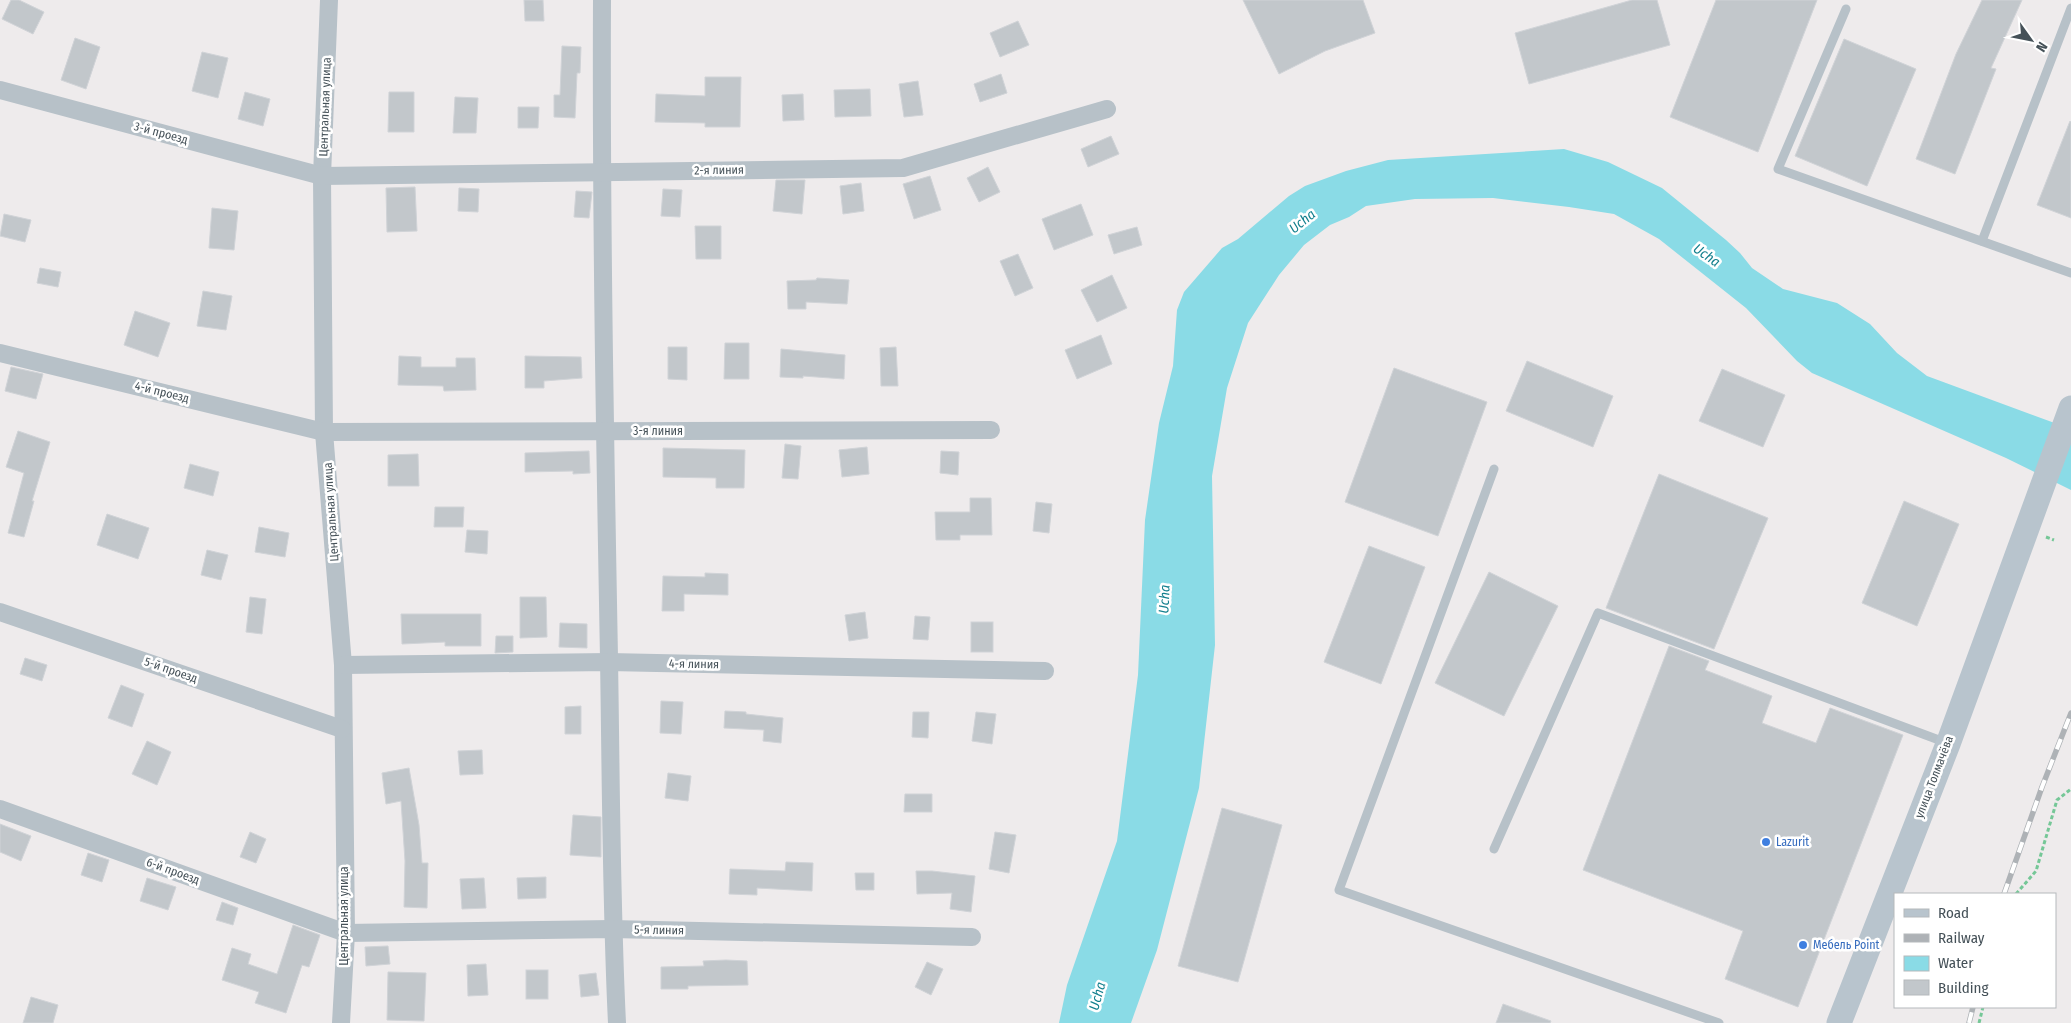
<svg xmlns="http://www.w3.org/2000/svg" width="2071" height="1023" font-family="'Fira Sans Condensed',sans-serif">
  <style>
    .water { fill: #8adbe6 }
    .building { fill: #c2c7cb; stroke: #d0d3d7 }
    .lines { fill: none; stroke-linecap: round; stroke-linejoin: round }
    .path { stroke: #75c797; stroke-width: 3; stroke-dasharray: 4 2.5; stroke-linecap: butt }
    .lane { stroke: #b7c1c8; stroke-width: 9 }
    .street { stroke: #b7c1c8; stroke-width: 18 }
    .secondary { stroke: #b8c4cd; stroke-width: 25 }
    .rail-casing { stroke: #aeb2b6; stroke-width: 5.5 }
    .rail { stroke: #fff; stroke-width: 4; stroke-dasharray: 11; stroke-linecap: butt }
    .shop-dot { fill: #3f7fe0; stroke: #fff; stroke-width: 2 }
    .labels { text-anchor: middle; stroke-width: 5; stroke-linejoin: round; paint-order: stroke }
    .street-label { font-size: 12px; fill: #455158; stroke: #fff }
    .shop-label { font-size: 12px; fill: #366cbe; stroke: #fff; text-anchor: start }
    .water-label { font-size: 14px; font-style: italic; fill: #14808e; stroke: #fff }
  </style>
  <rect width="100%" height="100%" fill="#eeebec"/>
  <path class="water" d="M 1564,149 L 1608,162 L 1662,188 L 1726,240 L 1740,253 L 1752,268 L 1783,289 L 1837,303 L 1870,324 L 1897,353 L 1927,376 L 2071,429 L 2071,490 L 2006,458 L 1812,373 L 1797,361 L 1746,308 L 1659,239 L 1614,214 L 1569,207 L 1493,198 L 1415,199 L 1366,206 L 1349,217 L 1330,225 L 1304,245 L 1279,275 L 1248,323 L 1227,388 L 1212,476 L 1215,645 L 1199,788 L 1157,950 L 1131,1023 L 1059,1023 L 1067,985 L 1117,841 L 1138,675 L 1145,520 L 1159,423 L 1173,366 L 1177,310 L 1184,292 L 1222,248 L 1238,239 L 1289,196 L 1305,186 L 1346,171 L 1388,160 Z"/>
  <g class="building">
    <path d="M 11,0 L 19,0 L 44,12 L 33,34 L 2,19 Z"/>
    <path d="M 524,0 L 543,0 L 544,21 L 525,21 Z"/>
    <path d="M 1243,0 L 1363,0 L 1375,33 L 1325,51 L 1279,74 Z"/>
    <path d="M 1632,0 L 1657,0 L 1670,45 L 1529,84 L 1515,33 Z"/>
    <path d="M 1716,0 L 1817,0 L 1758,152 L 1670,117 Z"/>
    <path d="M 1982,0 L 2022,0 L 1991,68 L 1996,69 L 1955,174 L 1916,159 L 1956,54 Z"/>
    <path d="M 1018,21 L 1029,45 L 1000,57 L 990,33 Z"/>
    <path d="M 75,38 L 100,47 L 86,89 L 61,80 Z"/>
    <path d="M 1844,39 L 1916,69 L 1867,186 L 1795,156 Z"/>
    <path d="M 562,46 L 581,47 L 580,73 L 577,73 L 575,118 L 554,117 L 554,95 L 560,95 Z"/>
    <path d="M 202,52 L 228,58 L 218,98 L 192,91 Z"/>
    <path d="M 1001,74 L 1007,93 L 980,102 L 974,84 Z"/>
    <path d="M 705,77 L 741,77 L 740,127 L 705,127 L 705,123 L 655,122 L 656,94 L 705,96 Z"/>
    <path d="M 918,81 L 923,115 L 904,117 L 899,84 Z"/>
    <path d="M 870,89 L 871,116 L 835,117 L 834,90 Z"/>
    <path d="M 245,92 L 270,99 L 263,126 L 238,119 Z"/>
    <path d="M 389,92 L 414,92 L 414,132 L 388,132 Z"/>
    <path d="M 803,94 L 804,120 L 783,121 L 782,95 Z"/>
    <path d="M 455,97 L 478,98 L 476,133 L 453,133 Z"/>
    <path d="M 518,107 L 539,107 L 538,128 L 518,128 Z"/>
    <path d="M 2070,121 L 2071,122 L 2071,218 L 2037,205 Z"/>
    <path d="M 1111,136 L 1119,154 L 1088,167 L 1081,149 Z"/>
    <path d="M 988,167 L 1000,192 L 979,202 L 967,178 Z"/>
    <path d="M 930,176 L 941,210 L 914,219 L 903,184 Z"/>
    <path d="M 776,180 L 805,180 L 802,214 L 773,211 Z"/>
    <path d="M 861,183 L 864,211 L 843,214 L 840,186 Z"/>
    <path d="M 415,187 L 417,231 L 387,232 L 386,188 Z"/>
    <path d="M 459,188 L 479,189 L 478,212 L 458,211 Z"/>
    <path d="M 663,189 L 682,190 L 680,217 L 661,216 Z"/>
    <path d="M 576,191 L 592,192 L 589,218 L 574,217 Z"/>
    <path d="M 1081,204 L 1093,235 L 1054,250 L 1042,219 Z"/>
    <path d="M 212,208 L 238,211 L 234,250 L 209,248 Z"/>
    <path d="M 4,214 L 31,220 L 25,242 L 0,236 Z"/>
    <path d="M 695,226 L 721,226 L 721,259 L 696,259 Z"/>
    <path d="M 1137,227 L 1142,245 L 1114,254 L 1108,235 Z"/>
    <path d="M 1018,254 L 1033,288 L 1015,296 L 1000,261 Z"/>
    <path d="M 40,268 L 61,272 L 58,287 L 37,283 Z"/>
    <path d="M 1112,275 L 1127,308 L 1097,322 L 1081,290 Z"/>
    <path d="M 817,278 L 849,280 L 847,304 L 806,302 L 806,309 L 788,309 L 787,281 L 816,280 Z"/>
    <path d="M 203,291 L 232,296 L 226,330 L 197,326 Z"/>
    <path d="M 135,311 L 170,323 L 158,357 L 124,345 Z"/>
    <path d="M 1101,335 L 1112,364 L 1077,379 L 1065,350 Z"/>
    <path d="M 725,343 L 749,343 L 749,379 L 724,379 Z"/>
    <path d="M 668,347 L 687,347 L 687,380 L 668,379 Z"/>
    <path d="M 896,347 L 898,386 L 881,386 L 880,348 Z"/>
    <path d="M 781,349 L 845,355 L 844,379 L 803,376 L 803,378 L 780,377 Z"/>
    <path d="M 399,356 L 421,357 L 421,367 L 456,367 L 456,358 L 475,358 L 476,390 L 444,391 L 443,386 L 398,385 Z"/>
    <path d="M 525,356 L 581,357 L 582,378 L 544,381 L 544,388 L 525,388 Z"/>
    <path d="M 1527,361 L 1613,396 L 1593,447 L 1506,411 Z"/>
    <path d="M 11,367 L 43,374 L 36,399 L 5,391 Z"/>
    <path d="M 1394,368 L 1487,402 L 1438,536 L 1345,502 Z"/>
    <path d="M 1722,369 L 1785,395 L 1763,447 L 1699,421 Z"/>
    <path d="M 18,431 L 50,442 L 32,501 L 34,501 L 24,537 L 8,533 L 24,473 L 6,467 Z"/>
    <path d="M 785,444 L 801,446 L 798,479 L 782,478 Z"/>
    <path d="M 867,447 L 869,474 L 842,477 L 839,450 Z"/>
    <path d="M 663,448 L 745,450 L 744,488 L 716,488 L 716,478 L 663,477 Z"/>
    <path d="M 589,451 L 590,473 L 573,474 L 573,471 L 525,472 L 525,453 Z"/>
    <path d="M 941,451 L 959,452 L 958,475 L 940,473 Z"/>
    <path d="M 418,454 L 419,486 L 388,486 L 388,455 Z"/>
    <path d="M 190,464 L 219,472 L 213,496 L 184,488 Z"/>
    <path d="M 1659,474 L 1768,518 L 1714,649 L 1606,608 Z"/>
    <path d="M 970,498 L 991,498 L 992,535 L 960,535 L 960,540 L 936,540 L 935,512 L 970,512 Z"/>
    <path d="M 1904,501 L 1959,524 L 1917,626 L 1862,603 Z"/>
    <path d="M 1036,502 L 1052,504 L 1049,533 L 1033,531 Z"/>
    <path d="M 435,507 L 464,507 L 463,527 L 434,527 Z"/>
    <path d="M 107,514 L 149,528 L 138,559 L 97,545 Z"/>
    <path d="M 259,527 L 289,533 L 285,557 L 255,552 Z"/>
    <path d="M 467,530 L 488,531 L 487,554 L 465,552 Z"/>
    <path d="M 1369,546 L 1425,567 L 1381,684 L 1324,662 Z"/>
    <path d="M 207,550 L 228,555 L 221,580 L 201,575 Z"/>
    <path d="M 1489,572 L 1558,606 L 1504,716 L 1435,683 Z"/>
    <path d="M 705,573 L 728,574 L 728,595 L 684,594 L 684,611 L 662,611 L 663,576 L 705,577 Z"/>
    <path d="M 250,597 L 266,599 L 262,634 L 246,632 Z"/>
    <path d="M 520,597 L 546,597 L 547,637 L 520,638 Z"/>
    <path d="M 865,612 L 868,638 L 849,641 L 845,615 Z"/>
    <path d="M 401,614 L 481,614 L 481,646 L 445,646 L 445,642 L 402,644 Z"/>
    <path d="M 915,616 L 930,617 L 928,640 L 913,639 Z"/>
    <rect x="971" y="622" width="22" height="30"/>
    <path d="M 560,623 L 587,624 L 587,648 L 559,647 Z"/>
    <path d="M 496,636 L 513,636 L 513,652 L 495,653 Z"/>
    <path d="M 1669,646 L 1709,661 L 1705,670 L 1772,696 L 1762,723 L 1816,743 L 1830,708 L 1903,735 L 1798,1007 L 1725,979 L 1743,931 L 1583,870 Z"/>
    <path d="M 25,658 L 47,665 L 42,681 L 20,674 Z"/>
    <path d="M 121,685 L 144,694 L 132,727 L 108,718 Z"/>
    <path d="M 661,701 L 683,702 L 681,734 L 660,733 Z"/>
    <path d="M 581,706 L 581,734 L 565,734 L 565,707 Z"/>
    <path d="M 725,711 L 746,712 L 746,714 L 783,718 L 781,743 L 763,741 L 764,730 L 724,728 Z"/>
    <path d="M 913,712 L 929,712 L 928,738 L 912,737 Z"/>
    <path d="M 976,712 L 996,714 L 992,744 L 972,741 Z"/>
    <path d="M 147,741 L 171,752 L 157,785 L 132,774 Z"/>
    <path d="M 482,750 L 483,774 L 460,775 L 458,751 Z"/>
    <path d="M 409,768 L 419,825 L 422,863 L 428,863 L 427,908 L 404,907 L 405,861 L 401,801 L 386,804 L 382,773 Z"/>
    <path d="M 668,773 L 691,776 L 688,801 L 665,798 Z"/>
    <path d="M 905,794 L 932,794 L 932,812 L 904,812 Z"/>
    <path d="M 1222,808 L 1282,825 L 1238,982 L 1178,966 Z"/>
    <path d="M 573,815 L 601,817 L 601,857 L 570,855 Z"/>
    <path d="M 0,824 L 31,836 L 21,861 L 0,852 Z"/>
    <path d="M 250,832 L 266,839 L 256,863 L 240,857 Z"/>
    <path d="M 995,832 L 1016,835 L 1009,873 L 989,869 Z"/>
    <path d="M 88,853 L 109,860 L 102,882 L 81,875 Z"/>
    <path d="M 786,862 L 813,863 L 812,891 L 757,888 L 757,895 L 729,894 L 730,869 L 785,871 Z"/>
    <path d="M 916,871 L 932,871 L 975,876 L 971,912 L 950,909 L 952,893 L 917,894 Z"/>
    <path d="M 855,873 L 874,873 L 874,890 L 856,890 Z"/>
    <path d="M 546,877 L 546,898 L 518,899 L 517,878 Z"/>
    <path d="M 147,878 L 176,887 L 168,910 L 140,901 Z"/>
    <path d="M 484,878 L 486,908 L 462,909 L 460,879 Z"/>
    <path d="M 222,902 L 238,908 L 233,925 L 216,920 Z"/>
    <path d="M 293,925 L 320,935 L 309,967 L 302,965 L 286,1013 L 255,1003 L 259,992 L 222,980 L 232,948 L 251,954 L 248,964 L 277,974 Z"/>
    <path d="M 388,946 L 390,964 L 366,966 L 365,947 Z"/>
    <path d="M 726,960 L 747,961 L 748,985 L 688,986 L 688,989 L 661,989 L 661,967 L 704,966 L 703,961 Z"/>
    <path d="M 927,962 L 943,969 L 931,995 L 915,987 Z"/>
    <path d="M 486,964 L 488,995 L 468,996 L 467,965 Z"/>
    <rect x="526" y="970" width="22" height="29"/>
    <path d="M 388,972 L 426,973 L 424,1021 L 387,1020 Z"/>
    <path d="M 596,973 L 599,995 L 581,997 L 579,975 Z"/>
    <path d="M 31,997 L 58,1005 L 53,1023 L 23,1023 Z"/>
    <path d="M 1503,1004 L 1551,1021 L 1550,1023 L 1496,1023 Z"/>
  </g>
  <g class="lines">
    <g class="path">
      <path d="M 2046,537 L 2054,540"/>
      <path d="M 2016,894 L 2036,871 L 2057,800 L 2071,789"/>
      <path d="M 1979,1023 L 1983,1007"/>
    </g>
    <g class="lane">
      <path d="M 1846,9 L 1778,169 L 2071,273"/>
      <path d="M 1982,241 L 2071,8"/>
      <path d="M 1494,469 L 1339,890 L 1719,1023"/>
      <path d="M 1494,849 L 1598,613 L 1947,743"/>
    </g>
    <g class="street">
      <path d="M 329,0 L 322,176 L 324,432 L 343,665 L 346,933 L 341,1023"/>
      <path d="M 602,0 C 601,219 605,439 609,658 C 611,780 611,901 617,1023"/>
      <path d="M 0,90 L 322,176 L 903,168 L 1107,109"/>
      <path d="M 0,353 L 324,432 L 991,430"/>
      <path d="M 0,612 L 342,729"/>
      <path d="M 343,665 L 609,662 L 1045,671"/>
      <path d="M 0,809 L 346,933 L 612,929 L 972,937"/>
    </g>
    <path class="secondary" d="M 1839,1023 L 1948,744 L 2071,408"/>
    <g class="rail-casing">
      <g id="rail">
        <path d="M 2004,894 L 2042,787 L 2071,713"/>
        <path d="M 1969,1023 L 1973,1007"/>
      </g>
    </g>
    <use href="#rail" class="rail"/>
  </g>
  <g class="shop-dot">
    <circle cx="1766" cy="842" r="5"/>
    <circle cx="1803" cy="945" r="5"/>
  </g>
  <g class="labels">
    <g class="street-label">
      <text transform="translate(325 107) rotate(-88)" y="4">Центральная улица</text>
      <text transform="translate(161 133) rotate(15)" y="4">3-й проезд</text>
      <text transform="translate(719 170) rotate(-1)" y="4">2-я линия</text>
      <text transform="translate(162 392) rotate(14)" y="4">4-й проезд</text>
      <text x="658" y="435">3-я линия</text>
      <text transform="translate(331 512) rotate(-94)" y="4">Центральная улица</text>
      <text transform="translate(694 664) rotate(1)" y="4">4-я линия</text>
      <text transform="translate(171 670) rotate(19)" y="4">5-й проезд</text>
      <text transform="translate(1934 777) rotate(-69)" y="4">улица Толмачёва</text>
      <text transform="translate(173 871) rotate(20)" y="4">6-й проезд</text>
      <text transform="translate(344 916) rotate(-90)" y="4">Центральная улица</text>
      <text transform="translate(659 930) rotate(1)" y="4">5-я линия</text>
    </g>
    <g class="shop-label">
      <text x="1776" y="846">Lazurit</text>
      <text x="1813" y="949">Мебель Point</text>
    </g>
    <g class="water-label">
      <text transform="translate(1302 221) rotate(-39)" y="5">Ucha</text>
      <text transform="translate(1707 255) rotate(35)" y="5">Ucha</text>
      <text transform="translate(1164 599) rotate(-87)" y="5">Ucha</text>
      <text transform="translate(1097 996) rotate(-75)" y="5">Ucha</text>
    </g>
  </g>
  <rect x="1894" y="893" width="162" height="115" fill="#ffffff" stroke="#b5b9bc"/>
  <rect x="1904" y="909" width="25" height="8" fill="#b8c4cd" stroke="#b5b9bc"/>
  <text x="1938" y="918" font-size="15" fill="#455158">Road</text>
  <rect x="1904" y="934" width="25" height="8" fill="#aeb2b6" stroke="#b5b9bc"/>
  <text x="1938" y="943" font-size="15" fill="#455158">Railway</text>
  <rect x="1904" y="956" width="25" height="15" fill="#8adbe6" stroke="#b5b9bc"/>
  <text x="1938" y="968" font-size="15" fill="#455158">Water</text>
  <rect x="1904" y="980" width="25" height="15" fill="#c2c7cb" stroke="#b5b9bc"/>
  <text x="1938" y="993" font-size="15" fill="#455158">Building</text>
  <g transform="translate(2031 40) rotate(123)" stroke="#ffffff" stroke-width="4" paint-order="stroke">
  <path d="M0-4L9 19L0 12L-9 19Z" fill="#455158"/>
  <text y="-8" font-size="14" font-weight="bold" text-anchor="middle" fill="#455158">N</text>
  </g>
</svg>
